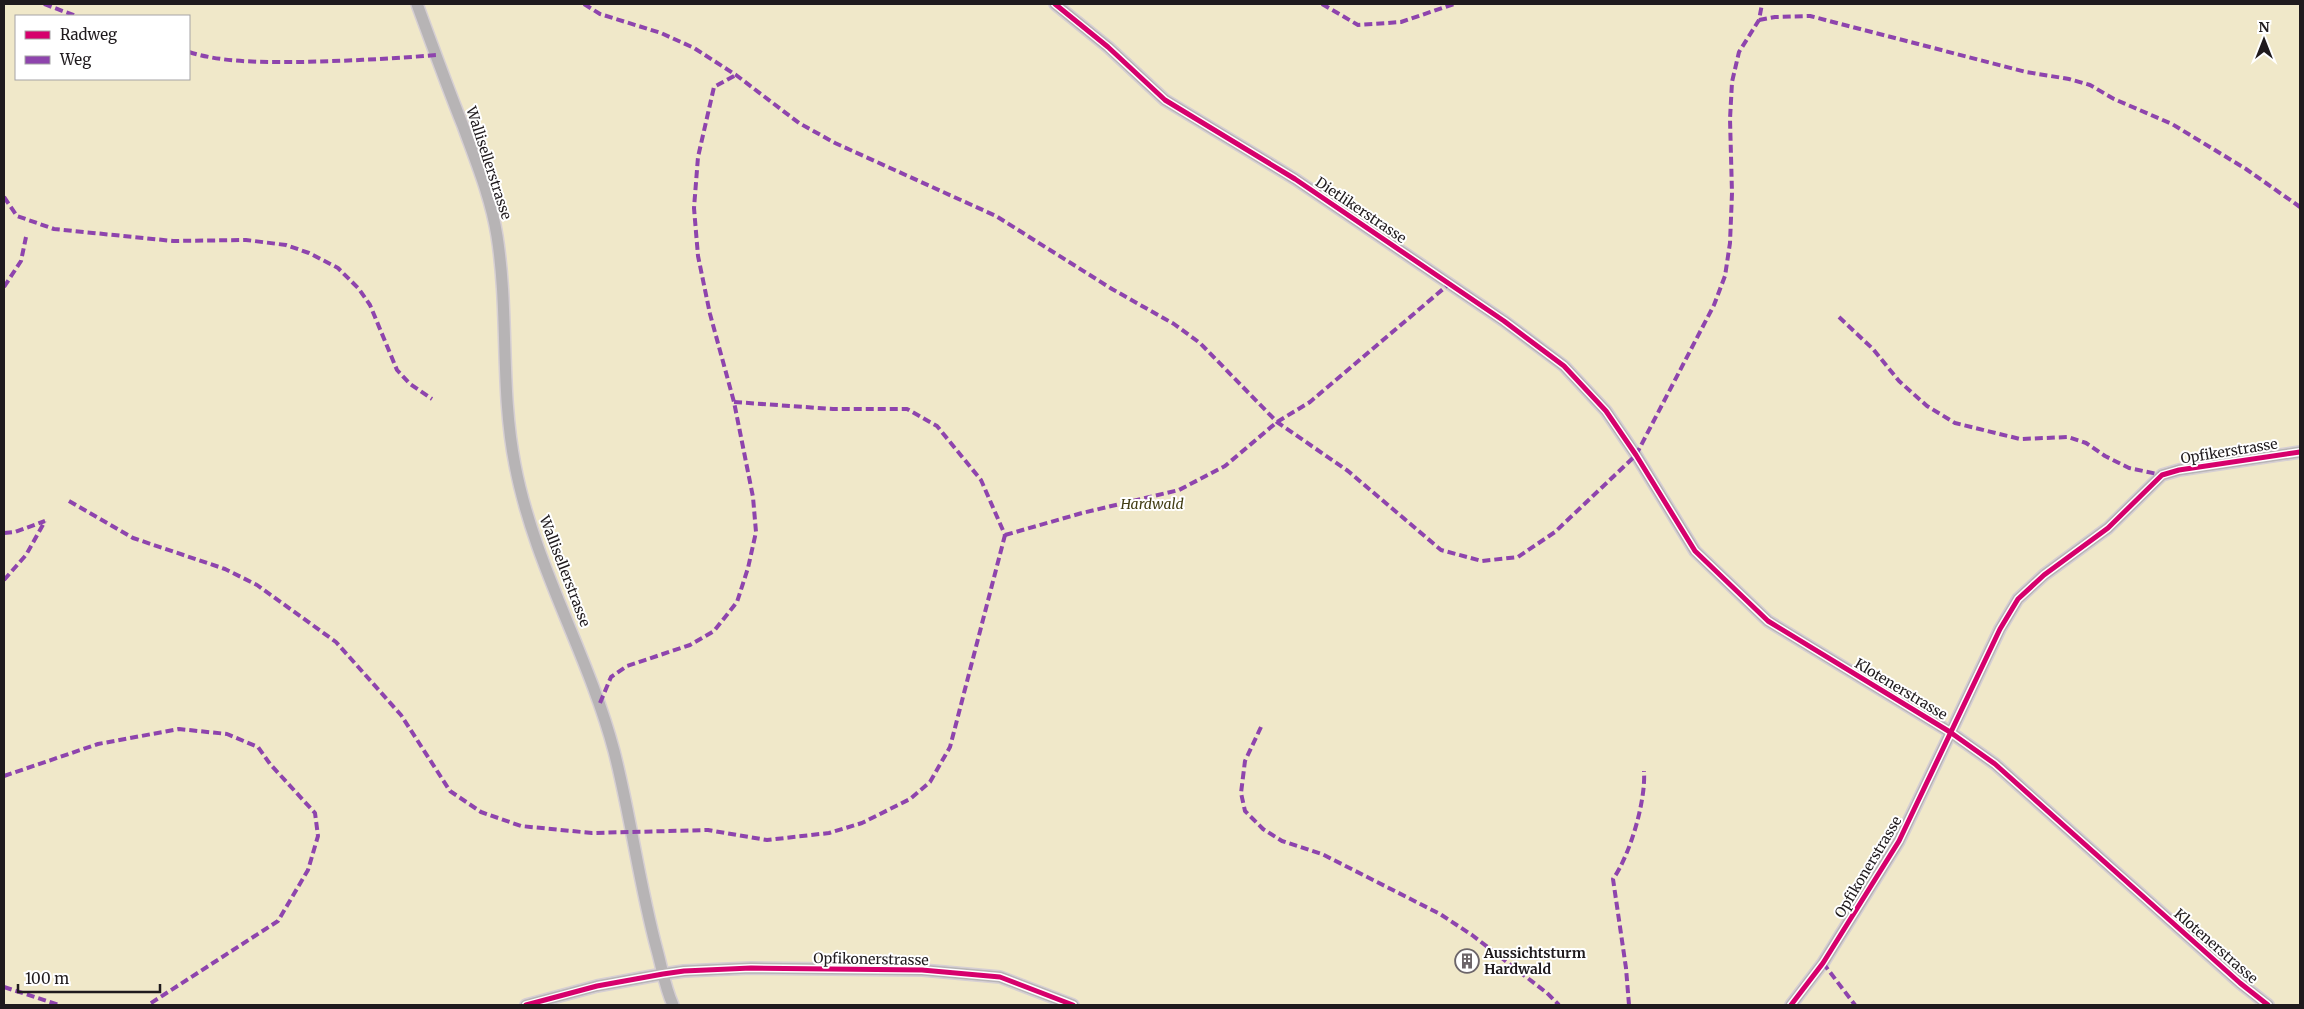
<svg xmlns="http://www.w3.org/2000/svg" width="2304" height="1009" font-family="Merriweather,serif">
  <style>
    .green { fill: #f0e8c9; fill-rule: evenodd }
    .lines { fill: none; stroke-linecap: round; stroke-linejoin: round }
    .minor-casing { stroke: #d6cfd3; stroke-width: 14 }
    .minor { stroke: #b7b4b5; stroke-width: 11 }
    .quiet { stroke: #8e44ad; stroke-width: 4; stroke-dasharray: 8 4; stroke-linecap: butt }
    .cycleway-casing { stroke: #fff; stroke-width: 8 }
    .cycleway { stroke: #d6006c; stroke-width: 5 }
    .labels { text-anchor: middle; stroke-width: 4; stroke-linejoin: round; paint-order: stroke }
    .street-label { font-size: 14px; fill: #1f1a1d; stroke: #fff }
    .park-label { font-size: 14px; font-style: italic; fill: #423d14; stroke: #fff }
    .poi-label { font-size: 14px; font-weight: bold; fill: #1f1a1d; stroke: #fff; text-anchor: start }
  </style>
  <rect width="100%" height="100%" fill="#faf0f6"/>
  <path class="green" d="M 4,4 L 2300,4 L 2300,1005 L 4,1005 ZM 16,16 L 189,16 L 189,79 L 16,79 Z"/>
  <g class="lines">
    <g class="minor-casing">
      <g id="minor">
        <path d="M 417,4 C 432,45 447,86 463,126 C 476,162 491,198 497,236 C 509,312 500,389 515,465 C 534,565 588,653 614,751 C 631,817 639,884 657,950 C 662,968 665,988 673,1005"/>
        <path d="M 1055,4 L 1108,47 L 1165,100 L 1295,179 L 1504,321 L 1564,366 L 1606,411 L 1636,455 L 1695,551 L 1768,621 L 1950,732 L 1995,764 L 2240,983 L 2268,1005"/>
        <path d="M 526,1005 L 597,986 L 663,974 L 684,971 L 751,968 L 922,970 L 1000,977 L 1073,1005"/>
        <path d="M 1791,1005 L 1823,963 L 1899,841 L 2000,629 L 2018,599 L 2044,575 L 2108,528 L 2162,475 L 2179,470 L 2300,452"/>
      </g>
    </g>
    <use href="#minor" class="minor"/>
    <g class="quiet">
      <path d="M 44,4 L 76,16"/>
      <path d="M 584,4 L 600,14 L 661,33 L 694,48 L 736,75 L 799,123 L 835,143 L 996,216 L 1112,289 L 1174,324 L 1200,343 L 1277,422 L 1348,471 L 1441,550 L 1482,561 L 1518,557 L 1555,532 L 1636,455 L 1714,305 L 1725,276 L 1730,243 L 1732,193 L 1730,119 L 1732,82 L 1739,52 L 1759,20 L 1762,4"/>
      <path d="M 1322,4 L 1358,25 L 1401,22 L 1454,4"/>
      <path d="M 1759,20 L 1775,17 L 1810,16 L 2026,72 L 2069,79 L 2090,85 L 2114,99 L 2172,124 L 2246,169 L 2300,207"/>
      <path d="M 189,52 C 224,63 263,62 299,62 C 345,61 390,59 436,55"/>
      <path d="M 4,197 L 17,216 L 54,229 L 173,241 L 246,240 L 286,245 L 309,253 L 338,268 L 359,289 L 370,305 L 397,370 L 410,384 L 432,399"/>
      <path d="M 4,287 L 21,261 L 26,237"/>
      <path d="M 1839,317 L 1873,349 L 1899,381 L 1927,406 L 1955,423 L 2020,439 L 2068,437 L 2086,443 L 2105,456 L 2129,468 L 2162,475"/>
      <path d="M 734,402 L 833,409 L 907,409 L 937,426 L 981,480 L 1005,535"/>
      <path d="M 69,501 L 133,538 L 225,569 L 257,585 L 336,642 L 401,715 L 450,791 L 481,812 L 521,826 L 592,833 L 708,830 L 767,840 L 829,833 L 862,823 L 910,799 L 930,782 L 950,747 L 1005,535"/>
      <path d="M 4,533 L 15,532 L 45,521"/>
      <path d="M 1005,535 L 1082,513 L 1179,490 L 1225,466 L 1277,422 L 1310,402 L 1449,284"/>
      <path d="M 4,580 L 26,555 L 45,521"/>
      <path d="M 600,703 L 611,677 L 627,666 L 690,645 L 714,631 L 737,602 L 748,568 L 756,532 L 753,497 L 734,402 L 710,314 L 698,256 L 694,208 L 698,157 L 714,87 L 736,75"/>
      <path d="M 1261,727 L 1245,761 L 1241,793 L 1245,811 L 1263,829 L 1282,841 L 1322,854 L 1440,914 L 1472,935 L 1547,993 L 1559,1005"/>
      <path d="M 4,776 L 98,744 L 179,729 L 227,734 L 258,747 L 270,764 L 315,813 L 318,836 L 308,870 L 278,921 L 148,1005"/>
      <path d="M 1823,963 L 1855,1005"/>
      <path d="M 4,987 L 59,1005"/>
      <path d="M 1629,1005 L 1626,968 L 1613,879 C 1630,855 1646,801 1644,771"/>
    </g>
    <g class="cycleway-casing">
      <g id="cycleway">
        <path d="M 1055,4 L 1108,47 L 1165,100 L 1295,179 L 1504,321 L 1564,366 L 1606,411 L 1636,455 L 1695,551 L 1768,621 L 1950,732 L 1995,764 L 2240,983 L 2268,1005"/>
        <path d="M 526,1005 L 597,986 L 663,974 L 684,971 L 751,968 L 922,970 L 1000,977 L 1073,1005"/>
        <path d="M 1791,1005 L 1823,963 L 1899,841 L 2000,629 L 2018,599 L 2044,575 L 2108,528 L 2162,475 L 2179,470 L 2300,452"/>
      </g>
    </g>
    <use href="#cycleway" class="cycleway"/>
  </g>
  <defs>
    <g id="building-ring" transform="scale(1.25)"><circle r="9.5" fill="#fff" stroke="#6c6569" stroke-width="1.5"/><path d="M-4-6H4V6H1V3H-1V6H-4ZM-2.5-4.3h1.7v1.8h-1.7ZM.8-4.3h1.7v1.8H.8ZM-2.5-1h1.7V.8h-1.7ZM.8-1h1.7V.8H.8Z" fill="#6c6569"/></g>
  </defs>
  <g fill-rule="evenodd">
    <use href="#building-ring" x="1467" y="961"/>
  </g>
  <g class="labels">
    <g class="street-label">
      <text transform="translate(489 163) rotate(72)" y="5">Wallisellerstrasse</text>
      <text transform="translate(1361 210) rotate(34)" y="5">Dietlikerstrasse</text>
      <text transform="translate(2229 451) rotate(-9)" y="5">Opfikerstrasse</text>
      <text transform="translate(565 571) rotate(69)" y="5">Wallisellerstrasse</text>
      <text transform="translate(1901 689) rotate(31)" y="5">Klotenerstrasse</text>
      <text transform="translate(1868 867) rotate(-59)" y="5">Opfikonerstrasse</text>
      <text transform="translate(2216 946) rotate(41)" y="5">Klotenerstrasse</text>
      <text transform="translate(871 959) rotate(1)" y="5">Opfikonerstrasse</text>
    </g>
    <g class="park-label">
      <text x="1152" y="509">Hardwald</text>
    </g>
    <g class="poi-label">
      <text x="1484" y="958">Aussichtsturm<tspan x="1484" dy="16">Hardwald</tspan></text>
    </g>
  </g>
  <rect width="2304" height="1009" fill="none" stroke="#1f1a1d" stroke-width="10"/>
  <rect x="15" y="15" width="175" height="65" fill="#ffffff" stroke="#a5a3a5"/>
  <rect x="25" y="31" width="25" height="8" fill="#d6006c" stroke="#a5a3a5"/>
  <text x="60" y="40" font-size="15" fill="#1f1a1d">Radweg</text>
  <rect x="25" y="56" width="25" height="8" fill="#8e44ad" stroke="#a5a3a5"/>
  <text x="60" y="65" font-size="15" fill="#1f1a1d">Weg</text>
  <g transform="translate(2264 40)" stroke="#ffffff" stroke-width="4" paint-order="stroke">
  <path d="M0-4L9 19L0 12L-9 19Z" fill="#1f1a1d"/>
  <text y="-8" font-size="14" font-weight="bold" text-anchor="middle" fill="#1f1a1d">N</text>
  </g>
  <path d="M18 984v8h142v-8" fill="none" stroke="#1f1a1d" stroke-width="2.5"/>
  <text x="25" y="984" font-size="15" fill="#1f1a1d" stroke="#ffffff" stroke-width="4" paint-order="stroke">100 m</text>
</svg>
